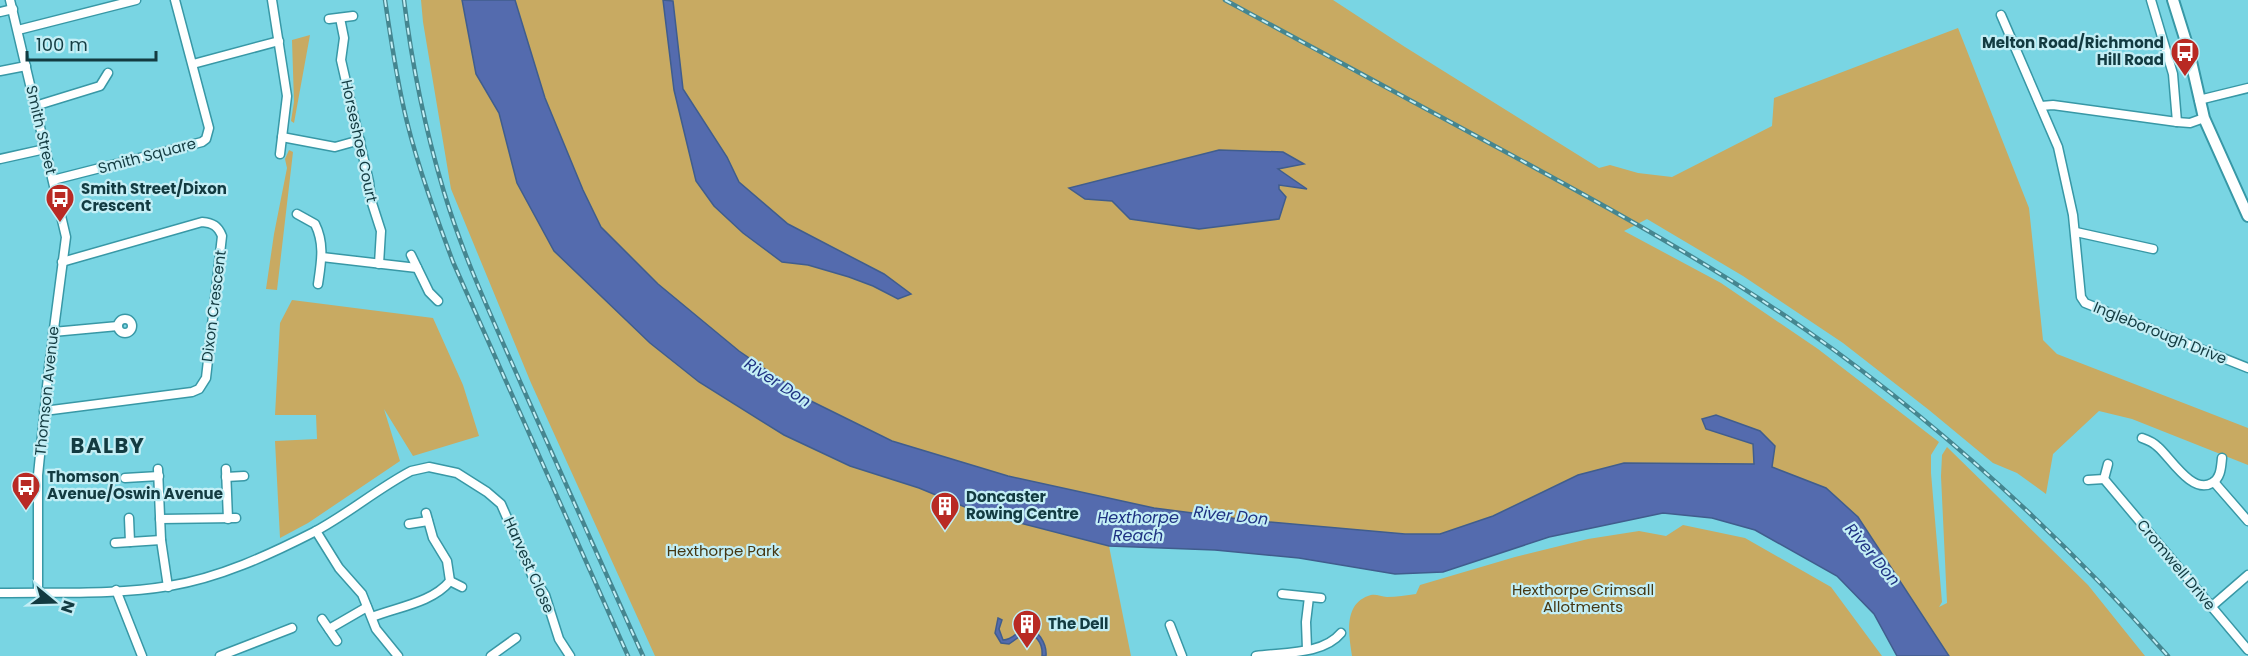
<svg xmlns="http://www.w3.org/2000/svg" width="2248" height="656" font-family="Poppins,sans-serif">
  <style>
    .green { fill: #c8aa62; fill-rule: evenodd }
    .water { fill: #546bae; stroke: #405d8d; stroke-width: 1.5 }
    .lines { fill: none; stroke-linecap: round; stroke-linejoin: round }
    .minor-casing { stroke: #3898a6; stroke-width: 11 }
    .tertiary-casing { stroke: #3898a6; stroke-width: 14 }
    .minor { stroke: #fff; stroke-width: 8 }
    .tertiary { stroke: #fff; stroke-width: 10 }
    .rail-casing { stroke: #458690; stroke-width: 4.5 }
    .rail { stroke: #c3eef5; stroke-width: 2; stroke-dasharray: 7; stroke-linecap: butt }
    .labels { text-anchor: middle; stroke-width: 4.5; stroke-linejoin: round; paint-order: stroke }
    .poi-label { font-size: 15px; font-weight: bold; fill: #133b41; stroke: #c3eef5; text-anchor: start }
    .street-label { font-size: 15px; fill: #133b41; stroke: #c3eef5 }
    .park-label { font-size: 15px; fill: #453713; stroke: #c3eef5 }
    .water-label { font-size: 16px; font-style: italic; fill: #1e3182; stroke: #c3eef5 }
    .district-label { font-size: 21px; font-weight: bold; letter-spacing: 1.5px; fill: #133b41; stroke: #c3eef5 }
  </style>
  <rect width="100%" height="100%" fill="#79d5e3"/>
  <g class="green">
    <path d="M 421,0 L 462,0 L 476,74 L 499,113 L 517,183 L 702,383 L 784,435 L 850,466 L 919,488 L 977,512 L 1109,546 L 1131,656 L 655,656 L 531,383 L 451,189 L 423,22 Z"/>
    <path d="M 515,0 L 1333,0 L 1405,47 L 1599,168 L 1610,165 L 1638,173 L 1672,177 L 1772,126 L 1774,98 L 1958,28 L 2029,208 L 2043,340 L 2057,354 L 2248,428 L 2248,465 L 2132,419 L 2099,411 L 2053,454 L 2046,494 L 2017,473 L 1993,463 L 1929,410 L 1843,343 L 1743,276 L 1647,219 L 1624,231 L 1721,283 L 1818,349 L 1939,442 L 1931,455 L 1931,473 L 1942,602 L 1939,607 L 1947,603 L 1941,476 L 1942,455 L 1947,447 L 2088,585 L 2145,656 L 1949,656 L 1858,517 L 1826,488 L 1771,467 L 1754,444 L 1754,465 L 1624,463 L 1578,475 L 1493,516 L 1440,534 L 1405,534 L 1247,520 L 1154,508 L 1008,476 L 892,441 L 813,402 L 739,351 L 658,284 L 601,227 L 583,190 L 545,98 ZM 1219,150 L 1283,152 L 1303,164 L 1277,168 L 1305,189 L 1279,185 L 1279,189 L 1130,219 L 1112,201 L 1070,188 Z"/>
    <path d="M 310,35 L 294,123 L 291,121 L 294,102 L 292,40 Z"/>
    <path d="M 289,150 L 293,152 L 277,290 L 266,289 L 274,234 L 287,168 L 285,159 Z"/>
    <path d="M 292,300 L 433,318 L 463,385 L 479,436 L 413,456 L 384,409 L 400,461 L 308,523 L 280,538 L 275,441 L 317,439 L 316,415 L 275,415 L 280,323 Z"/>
    <path d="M 1683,525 L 1745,538 L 1831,587 L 1882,656 L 1352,656 C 1349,636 1343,605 1368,596 C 1374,593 1380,596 1387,597 C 1396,597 1407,595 1416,594 L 1420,585 L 1515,557 L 1588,539 L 1639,531 L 1666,536 Z"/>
  </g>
  <g class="water">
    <path d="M 462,0 L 515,0 L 545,98 L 583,190 L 601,227 L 658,284 L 739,351 L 813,402 L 892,441 L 1008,476 L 1154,508 L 1247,520 L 1405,534 L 1440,534 L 1493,516 L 1578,475 L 1624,463 L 1754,464 L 1753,444 L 1706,429 L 1702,419 L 1716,415 L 1760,431 L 1775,446 L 1772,467 L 1826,488 L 1858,517 L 1949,656 L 1897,656 L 1874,614 L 1837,576 L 1755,530 L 1712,518 L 1663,513 L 1549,537 L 1443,572 L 1395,574 L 1299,558 L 1215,550 L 1109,546 L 977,512 L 919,488 L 850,466 L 784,435 L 699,382 L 650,343 L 554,251 L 517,183 L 499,113 L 476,74 Z"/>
    <path d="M 663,0 L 673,1 L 683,89 L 727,157 L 739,182 L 788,224 L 884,274 L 911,294 L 898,299 L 873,286 L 849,277 L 808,265 L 782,262 L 743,233 L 714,206 L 696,181 L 674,90 Z"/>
    <path d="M 1219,150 L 1283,152 L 1304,164 L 1278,169 L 1307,189 L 1279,185 L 1279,189 L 1286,197 L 1279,219 L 1199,229 L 1130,219 L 1112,201 L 1085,199 L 1069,188 Z"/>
    <path d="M 998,618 L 1002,620 L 999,629 L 1003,640 C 1013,640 1016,632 1024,629 C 1038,626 1047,645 1046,656 L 1042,656 C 1043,644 1038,636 1026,632 L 1009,644 L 1001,643 L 995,633 Z"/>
  </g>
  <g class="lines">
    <g class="minor-casing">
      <g id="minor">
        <path d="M 10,0 L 66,237 L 49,367 L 38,475 L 38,592"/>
        <path d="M 272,0 L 287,96 L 280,154"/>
        <path d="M 2151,0 L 2173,74 L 2177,122"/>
        <path d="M 0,12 L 13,9"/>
        <path d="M 2001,15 L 2058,147 L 2073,215 L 2081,297 L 2085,303 L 2248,368"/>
        <path d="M 340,18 L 344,38 L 341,60 L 369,182 L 371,200 L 381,231 L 379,264"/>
        <path d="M 329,19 L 353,16"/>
        <path d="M 18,30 L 136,0"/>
        <path d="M 193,64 L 279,41"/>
        <path d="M 0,71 L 26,66"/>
        <path d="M 2199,100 L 2248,88"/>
        <path d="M 35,106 L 100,86 L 108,73"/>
        <path d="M 2041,106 L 2053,105 L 2177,122 L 2190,123 L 2204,118"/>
        <path d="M 282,137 L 335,147 L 360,140"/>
        <path d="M 0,159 L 45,149"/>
        <path d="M 53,180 L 202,142 L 206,139 L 209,128 L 175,0"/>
        <path d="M 297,214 L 315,224 C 325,244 321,263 318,284"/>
        <path d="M 2076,232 L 2153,249"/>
        <path d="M 411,255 L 429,292 L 438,301"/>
        <path d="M 322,257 L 417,268"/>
        <circle cx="125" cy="326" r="7"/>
        <path d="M 53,332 L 118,326"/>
        <path d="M 44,411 L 192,392 L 199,389 L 206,378 L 222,236 C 218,226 213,223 202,222 L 62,262"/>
        <path d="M 2142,438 C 2148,440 2153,442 2158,447 C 2170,457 2192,495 2212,483 C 2221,478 2221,467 2222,458"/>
        <path d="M 158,469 L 161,540 L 168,587"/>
        <path d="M 226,469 L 228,519"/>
        <path d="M 226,477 L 244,476"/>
        <path d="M 125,478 L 159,476"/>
        <path d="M 2104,479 L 2248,650"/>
        <path d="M 2088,480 L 2104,479 L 2108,464"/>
        <path d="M 2214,482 L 2248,521"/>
        <path d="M 129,518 L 130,542"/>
        <path d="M 160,519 L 236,518"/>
        <path d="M 409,524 L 428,521"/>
        <path d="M 316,531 L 339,568 L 362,594 L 376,629 L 398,656"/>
        <path d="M 115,543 L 161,540"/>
        <path d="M 450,581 L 462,587"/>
        <path d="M 116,590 L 142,656"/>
        <path d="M 0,593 C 54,592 117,595 169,586 C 219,578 269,555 314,532 C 348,514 377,489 411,471 L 429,467 L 457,473 L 487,492 L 501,504 L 532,575 L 545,595 L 559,639 L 570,656"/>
        <path d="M 1282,594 L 1321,598"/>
        <path d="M 2211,607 L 2248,575"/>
        <path d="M 372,617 C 397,607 432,603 450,581 L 447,561 L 433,538 L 426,513"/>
        <path d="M 322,619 L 337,641"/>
        <path d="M 1170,625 L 1182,656"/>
        <path d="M 329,629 L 367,607"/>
        <path d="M 1307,649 L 1306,622 L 1309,597"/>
        <path d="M 220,656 L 292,628"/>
        <path d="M 491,656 L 516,638"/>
        <path d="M 1256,656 C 1283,652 1323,655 1341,633"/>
      </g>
    </g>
    <g class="tertiary-casing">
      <path id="tertiary" d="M 2173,0 L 2188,48 L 2204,118 L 2248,216"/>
    </g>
    <use href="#minor" class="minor"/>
    <use href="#tertiary" class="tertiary"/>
    <g class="rail-casing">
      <g id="rail">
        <path d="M 385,0 C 391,41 397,82 407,122 C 419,170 436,216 453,262 L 628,656"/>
        <path d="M 404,0 C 412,65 425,129 444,192 C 464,259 494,322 522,386 C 562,476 602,566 643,656"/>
        <path d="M 1225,0 C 1313,48 1402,96 1491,144 C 1598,202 1705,260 1806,330 C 1939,423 2060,535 2168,656"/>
      </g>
    </g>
    <use href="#rail" class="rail"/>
  </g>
  <defs>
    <g id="bus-pin" transform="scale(1.5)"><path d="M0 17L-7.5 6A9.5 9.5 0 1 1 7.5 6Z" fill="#b92a24" stroke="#c3eef5"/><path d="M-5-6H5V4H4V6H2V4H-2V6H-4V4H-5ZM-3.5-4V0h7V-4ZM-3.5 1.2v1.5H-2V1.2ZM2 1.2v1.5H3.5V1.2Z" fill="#fff"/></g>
    <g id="building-pin" transform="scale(1.5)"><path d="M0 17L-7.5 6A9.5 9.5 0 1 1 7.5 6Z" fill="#b92a24" stroke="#c3eef5"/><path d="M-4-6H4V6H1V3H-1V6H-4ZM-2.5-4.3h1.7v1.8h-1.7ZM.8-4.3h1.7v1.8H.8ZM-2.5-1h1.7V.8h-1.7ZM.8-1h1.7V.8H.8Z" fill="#fff"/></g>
  </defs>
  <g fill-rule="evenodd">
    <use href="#bus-pin" x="2185" y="52"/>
    <use href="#bus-pin" x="60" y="198"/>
    <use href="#bus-pin" x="26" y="486"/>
    <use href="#building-pin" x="945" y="506"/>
    <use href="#building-pin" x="1027" y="624"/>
  </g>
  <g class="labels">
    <g class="poi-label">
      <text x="2164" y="48" text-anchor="end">Melton Road/Richmond<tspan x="2164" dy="17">Hill Road</tspan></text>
      <text x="81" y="194">Smith Street/Dixon<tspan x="81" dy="17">Crescent</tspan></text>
      <text x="47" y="482">Thomson<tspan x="47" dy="17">Avenue/Oswin Avenue</tspan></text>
      <text x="966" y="502">Doncaster<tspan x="966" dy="17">Rowing Centre</tspan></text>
      <text x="1048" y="629">The Dell</text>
    </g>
    <g class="street-label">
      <text transform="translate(41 130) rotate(77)" y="5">Smith Street</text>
      <text transform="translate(359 141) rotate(78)" y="5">Horseshoe Court</text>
      <text transform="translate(147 156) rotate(-15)" y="5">Smith Square</text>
      <text transform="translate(214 306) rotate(-83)" y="5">Dixon Crescent</text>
      <text transform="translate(2160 333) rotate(22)" y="5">Ingleborough Drive</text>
      <text transform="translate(47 391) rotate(-84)" y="5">Thomson Avenue</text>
      <text transform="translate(529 565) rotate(66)" y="5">Harvest Close</text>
      <text transform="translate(2176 565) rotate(50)" y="5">Cromwell Drive</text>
    </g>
    <g class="park-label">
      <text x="723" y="556">Hexthorpe Park</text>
      <text x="1583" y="595">Hexthorpe Crimsall<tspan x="1583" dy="17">Allotments</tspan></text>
    </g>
    <g class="water-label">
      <text transform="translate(778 382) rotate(33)" y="6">River Don</text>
      <text transform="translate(1231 515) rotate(6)" y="6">River Don</text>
      <text x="1138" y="523">Hexthorpe<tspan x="1138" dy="18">Reach</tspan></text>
      <text transform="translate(1873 554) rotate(50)" y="6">River Don</text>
    </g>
    <g class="district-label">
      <text x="108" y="453">BALBY</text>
    </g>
  </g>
  <g transform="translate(54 602) rotate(109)" stroke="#c3eef5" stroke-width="4.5" paint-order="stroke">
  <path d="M0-4.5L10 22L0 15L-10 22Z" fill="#133b41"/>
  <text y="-9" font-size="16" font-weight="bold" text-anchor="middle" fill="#133b41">N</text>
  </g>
  <path d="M27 51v9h129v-9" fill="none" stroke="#133b41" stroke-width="3"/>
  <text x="36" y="51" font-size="18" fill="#133b41" stroke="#c3eef5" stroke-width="4.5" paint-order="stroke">100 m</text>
</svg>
